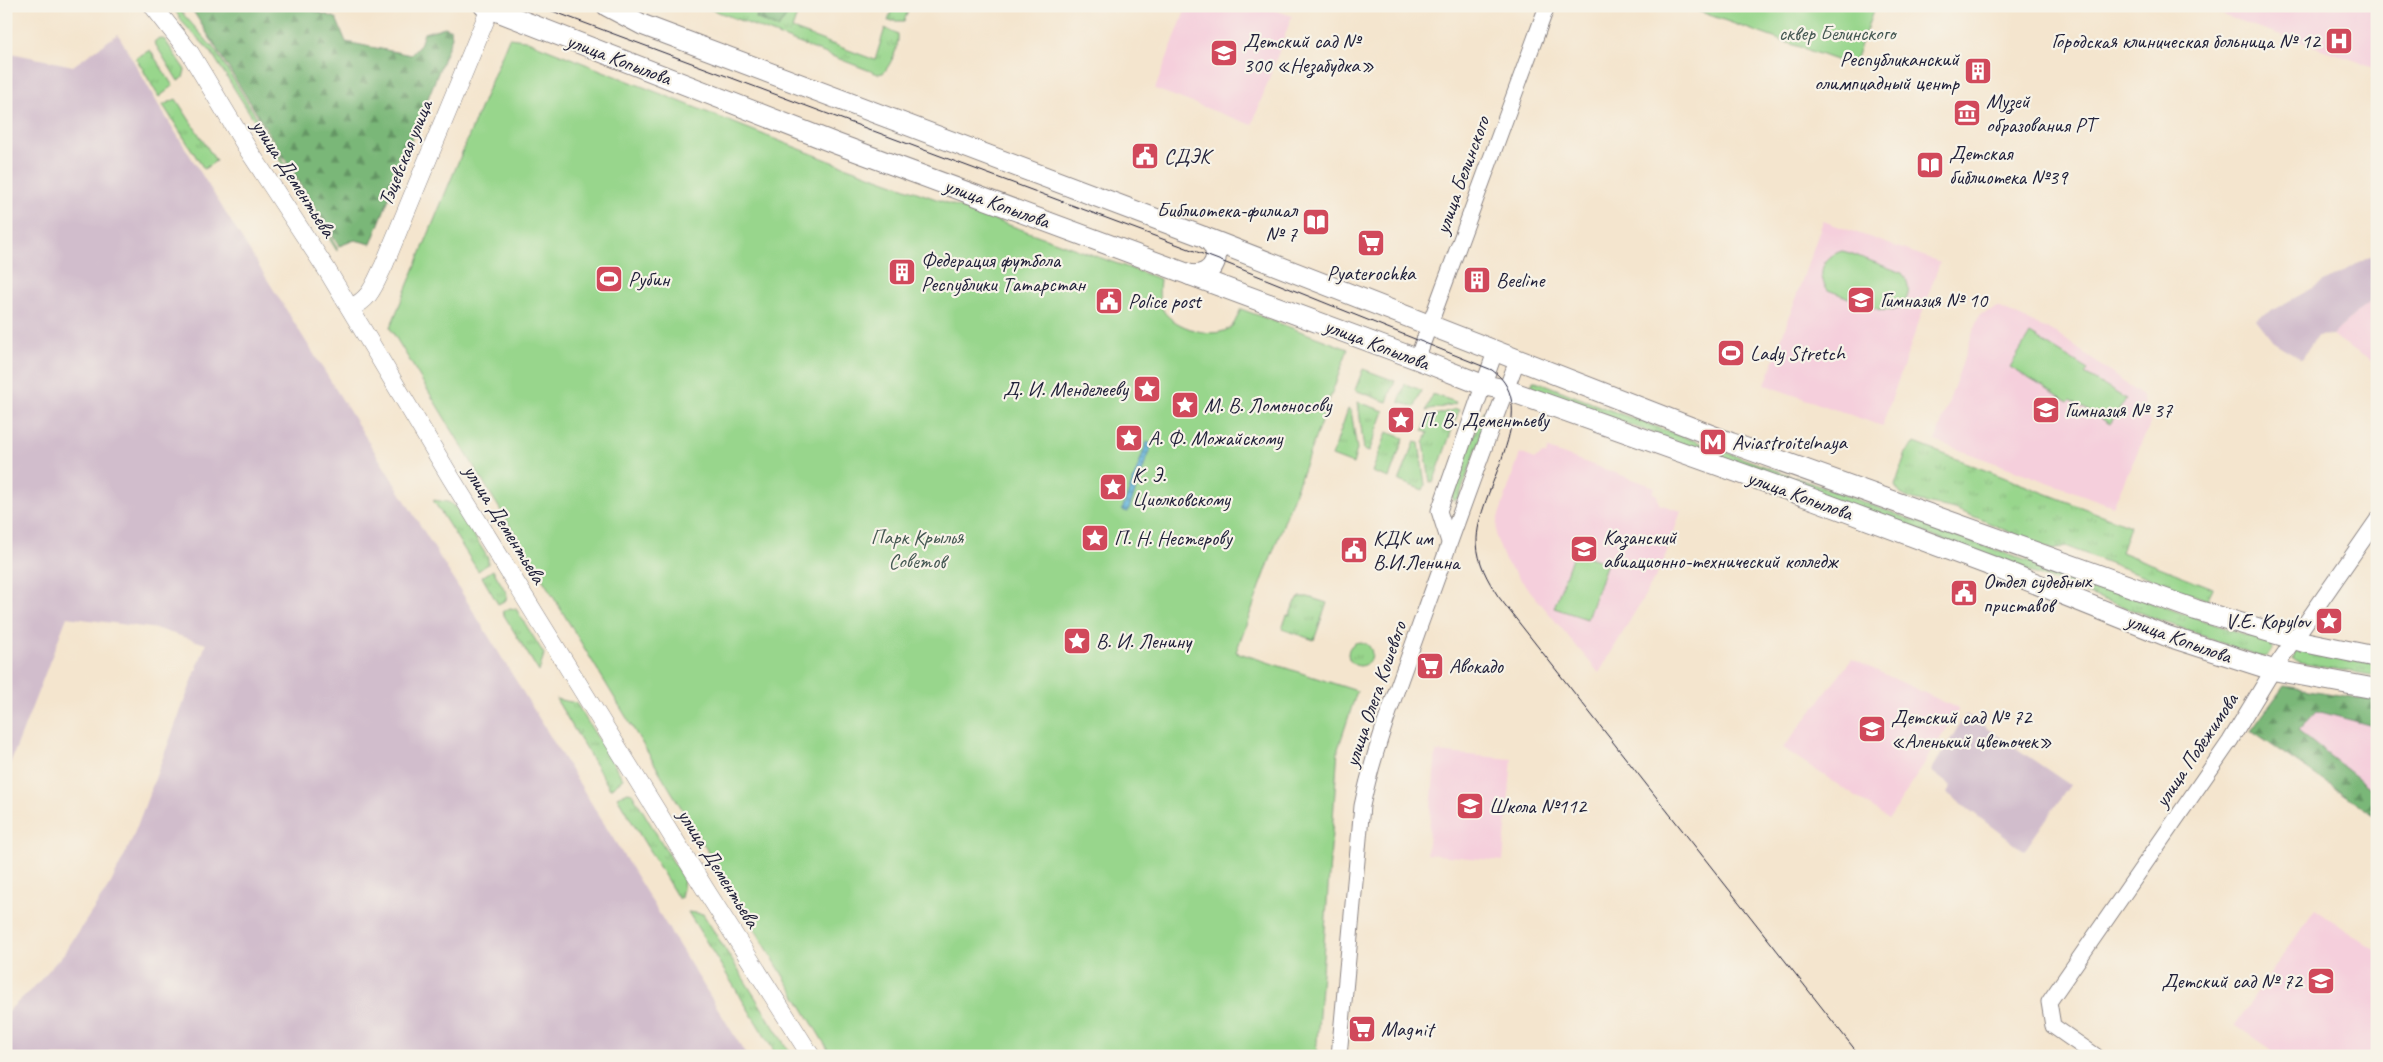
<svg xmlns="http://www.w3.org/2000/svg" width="2383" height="1062" font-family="Caveat,sans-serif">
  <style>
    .built { fill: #f5cfdc }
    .industrial { fill: #d1bdcc }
    .grass { fill: url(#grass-tufts); stroke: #5d7c64 }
    .forest { fill: url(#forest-firs); stroke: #4e6c5a }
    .park { fill: #98d68c; stroke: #5d7c64 }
    .water { fill: url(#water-rules); stroke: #406a8a }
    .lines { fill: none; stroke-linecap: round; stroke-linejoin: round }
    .tertiary-casing { stroke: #8b8484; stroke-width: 17 }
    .secondary-casing { stroke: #8b8484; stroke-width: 19 }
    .primary-casing { stroke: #8b8484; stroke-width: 22 }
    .tertiary { stroke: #fff; stroke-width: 15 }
    .secondary { stroke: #fff; stroke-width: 18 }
    .primary { stroke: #fff; stroke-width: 20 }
    .tram { stroke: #22223b; stroke-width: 1 }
    .labels { text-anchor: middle; stroke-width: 4.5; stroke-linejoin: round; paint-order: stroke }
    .park-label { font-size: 21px; fill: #455853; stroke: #f7f3e8 }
    .poi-label { font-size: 21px; fill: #22223b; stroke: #f7f3e8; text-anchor: start }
    .street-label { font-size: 21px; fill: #22223b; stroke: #f7f3e8 }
  </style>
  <defs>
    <pattern id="grass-tufts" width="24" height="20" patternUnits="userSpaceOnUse" patternTransform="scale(1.25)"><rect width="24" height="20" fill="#98d68c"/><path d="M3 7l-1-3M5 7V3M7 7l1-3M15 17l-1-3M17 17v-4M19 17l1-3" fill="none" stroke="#83b77a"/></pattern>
    <pattern id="forest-firs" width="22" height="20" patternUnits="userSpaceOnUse" patternTransform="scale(1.25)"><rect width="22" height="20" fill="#7ab778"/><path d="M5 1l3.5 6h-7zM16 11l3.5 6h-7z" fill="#649464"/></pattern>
    <pattern id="water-rules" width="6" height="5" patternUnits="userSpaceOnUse" patternTransform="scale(1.25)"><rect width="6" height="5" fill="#5db2da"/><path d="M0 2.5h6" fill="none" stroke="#4c90b2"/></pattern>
  </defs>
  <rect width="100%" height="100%" fill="#f7f3e8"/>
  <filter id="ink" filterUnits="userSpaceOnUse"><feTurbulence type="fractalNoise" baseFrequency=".02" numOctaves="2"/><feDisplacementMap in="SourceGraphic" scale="10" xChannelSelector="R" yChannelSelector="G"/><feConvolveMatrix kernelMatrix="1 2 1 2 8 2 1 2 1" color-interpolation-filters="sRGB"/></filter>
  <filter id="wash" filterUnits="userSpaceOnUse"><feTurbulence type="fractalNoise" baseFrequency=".0096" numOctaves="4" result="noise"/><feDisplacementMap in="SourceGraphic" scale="20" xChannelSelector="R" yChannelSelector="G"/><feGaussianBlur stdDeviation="1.12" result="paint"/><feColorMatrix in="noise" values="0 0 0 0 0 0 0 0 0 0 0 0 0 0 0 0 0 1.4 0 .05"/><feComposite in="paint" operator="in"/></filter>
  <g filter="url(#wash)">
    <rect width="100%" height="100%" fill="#f4e5ce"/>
    <g class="built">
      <path d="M 1187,6 L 1264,6 L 1292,16 L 1252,125 L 1155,89 Z"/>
      <path d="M 2203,6 L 2377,6 L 2377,68 L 2228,17 Z"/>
      <path d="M 1823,221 L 1940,262 L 1882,426 L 1765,385 Z"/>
      <path d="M 2377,295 L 2377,365 L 2332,335 Z"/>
      <path d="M 1998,307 L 2058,334 L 2141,395 L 2150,424 L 2113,506 L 1935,441 L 1979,315 Z"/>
      <path d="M 1548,449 L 1655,487 L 1653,493 L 1657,495 L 1659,504 L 1681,511 L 1662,566 L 1599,673 L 1505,561 L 1496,537 L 1497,521 L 1520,453 L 1535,459 L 1543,454 L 1546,454 Z"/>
      <path d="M 1852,659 L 1959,709 L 1889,819 L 1783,748 Z"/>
      <path d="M 2284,686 L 2377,701 L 2377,817 L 2251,731 Z"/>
      <path d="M 1436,752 L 1512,759 L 1503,861 L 1427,854 Z"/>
      <path d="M 2315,909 L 2377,951 L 2377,1056 L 2280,1056 L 2235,1025 Z"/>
    </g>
    <g class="industrial">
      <path d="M 118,34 L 159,106 L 393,481 L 747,1056 L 6,1056 L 6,1013 L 36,985 L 65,952 L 111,883 L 131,842 L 206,644 L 158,629 L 67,617 L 6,774 L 6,52 L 73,66 Z"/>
      <path d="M 2377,253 L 2377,295 L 2332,335 L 2317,336 L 2302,359 L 2275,343 L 2256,319 Z"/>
      <path d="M 1966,714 L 2070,785 L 2024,851 L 1947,793 L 1951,786 L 1931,771 Z"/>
    </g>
    <g class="grass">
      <path d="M 172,6 L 176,6 L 216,51 L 337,248 L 337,251 L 211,52 L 184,24 Z"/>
      <path d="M 703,6 L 760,6 L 756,18 L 778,28 L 793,6 L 800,6 L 792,29 L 875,60 L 885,28 L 898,35 C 899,47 891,65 883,73 L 878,74 Z"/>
      <path d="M 893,6 L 910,6 L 904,21 L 888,21 Z"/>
      <path d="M 159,38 L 165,40 L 185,70 L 183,78 L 178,81 L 154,42 Z"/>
      <path d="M 150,50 L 173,86 L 159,97 L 136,58 Z"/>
      <path d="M 176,99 L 216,161 L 204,169 L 163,105 Z"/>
      <path d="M 1363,369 L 1395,381 L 1387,402 L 1355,390 Z"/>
      <path d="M 1533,381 L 1536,381 L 1607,409 L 1998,551 L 2264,641 L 2272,645 L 2273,650 L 2266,657 L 2257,656 L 1565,401 L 1531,387 Z"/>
      <path d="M 1405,384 L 1421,390 L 1415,407 L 1399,402 Z"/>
      <path d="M 1432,394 L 1456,402 L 1455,404 L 1426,411 Z"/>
      <path d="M 1358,402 L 1384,411 L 1369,452 L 1364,450 Z"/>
      <path d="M 1348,409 L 1351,410 L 1357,449 L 1353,464 L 1332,456 Z"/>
      <path d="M 1456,409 L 1459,410 L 1433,483 L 1430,482 L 1424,443 L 1428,433 L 1423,431 L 1428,417 Z"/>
      <path d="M 1483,411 L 1489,413 L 1459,498 L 1453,501 L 1452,496 L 1453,489 Z"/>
      <path d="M 1387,432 L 1404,438 L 1389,478 L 1372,472 Z"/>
      <path d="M 1415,442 L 1419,443 L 1425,485 L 1423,490 L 1399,481 Z"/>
      <path d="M 1915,443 L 2130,526 L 2121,552 L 2213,588 L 2207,600 L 2065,546 L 2054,550 C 2020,539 1989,521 1954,509 C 1937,504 1918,504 1902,495 C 1899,493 1897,489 1895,486 L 1906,453 Z"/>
      <path d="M 433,500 L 448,502 L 456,507 L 488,558 L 488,564 L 478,571 Z"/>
      <path d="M 493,570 L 507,594 L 506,600 L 498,604 L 482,577 Z"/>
      <path d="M 1308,597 L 1327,603 L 1314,640 L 1282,629 L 1287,615 L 1290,615 L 1294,603 L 1300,597 Z"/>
      <path d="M 510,608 L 516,609 L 544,654 L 539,672 L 502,612 Z"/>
      <circle cx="1360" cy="654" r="12"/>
      <path d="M 2298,650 L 2377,664 L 2377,676 L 2299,663 L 2293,659 L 2295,652 Z"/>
      <path d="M 556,699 L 576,703 L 623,779 L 610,789 Z"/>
      <path d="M 628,792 L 632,793 L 684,880 L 681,898 L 678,898 L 617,797 Z"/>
      <path d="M 688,912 L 703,914 L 792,1056 L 777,1056 Z"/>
    </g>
    <g class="forest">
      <path d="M 190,6 L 309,6 L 309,9 L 336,18 L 346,42 L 411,55 L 420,45 L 424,33 L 445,27 L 451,30 L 452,37 L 371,244 L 355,240 L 339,246 Z"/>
      <path d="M 760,6 L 793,6 L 778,28 L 756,18 Z"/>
      <path d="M 2284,686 L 2377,701 L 2377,727 L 2317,711 L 2298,731 L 2377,793 L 2377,817 L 2251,731 Z"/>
    </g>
    <g class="park">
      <path d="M 1684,6 L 1875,6 L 1853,66 Z"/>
      <path d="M 509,38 L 525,40 L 830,161 L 1160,279 C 1159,290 1158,299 1163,310 C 1172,327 1217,342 1232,326 C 1236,322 1238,314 1241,309 L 1348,349 L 1236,652 L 1357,691 L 1338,749 L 1316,1056 L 832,1056 L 390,328 Z"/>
      <path d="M 1842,251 L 1850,253 L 1902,273 C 1917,292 1904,314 1880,310 L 1828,290 C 1816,274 1822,257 1842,251 Z"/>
      <path d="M 2030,334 L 2088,370 L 2085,374 L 2126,399 L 2110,424 L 2070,400 L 2068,402 L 2010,367 Z"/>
      <path d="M 1574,552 L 1607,563 L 1587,619 L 1554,608 Z"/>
    </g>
    <path class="water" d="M 1147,442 L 1152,444 L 1128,512 L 1122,510 Z"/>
  </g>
  <g filter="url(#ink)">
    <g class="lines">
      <g class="tertiary-casing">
        <g id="tertiary">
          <path d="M 1417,359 L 1547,6"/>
          <path d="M 1449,542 L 1439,511 L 1495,352"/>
          <path d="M 1339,1056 L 1362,806 C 1375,744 1399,685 1420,625 C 1452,537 1483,448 1517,361"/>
          <path d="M 2096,1056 L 2053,1026 L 2049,1002 L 2230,741 L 2273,670 L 2377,520"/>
        </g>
      </g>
      <g class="secondary-casing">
        <g id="secondary">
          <path d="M 153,6 L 190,53 L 249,151 L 327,270 L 451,478 L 705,889 L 811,1056"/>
          <path d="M 350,308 C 371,299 374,285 384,265 L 491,6"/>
        </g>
      </g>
      <g class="primary-casing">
        <g id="primary">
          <path d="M 484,6 L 837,144 L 1417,359 L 1483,385 L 1507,390 L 1810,498 L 1997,568 L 2167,636 L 2273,670 L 2377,689"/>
          <path d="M 607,6 L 643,25 L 1204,237 L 1731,443 L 2196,610 L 2304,642 L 2377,657"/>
          <path d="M 1190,275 C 1215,278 1226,250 1204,237"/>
        </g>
      </g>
      <use href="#tertiary" class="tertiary"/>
      <use href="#secondary" class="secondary"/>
      <use href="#primary" class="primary"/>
      <path class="tram" d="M 539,6 L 1216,259 L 1492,370 C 1546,409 1475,493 1477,543 C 1478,563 1487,579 1498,596 L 1860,1056"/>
    </g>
  </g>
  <defs>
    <g id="hospital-square" transform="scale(1.4375)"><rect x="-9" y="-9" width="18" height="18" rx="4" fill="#d1495b" stroke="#f7f3e8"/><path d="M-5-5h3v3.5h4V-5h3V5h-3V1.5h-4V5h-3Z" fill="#fff"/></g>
    <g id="school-square" transform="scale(1.4375)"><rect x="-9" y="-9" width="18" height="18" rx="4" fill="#d1495b" stroke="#f7f3e8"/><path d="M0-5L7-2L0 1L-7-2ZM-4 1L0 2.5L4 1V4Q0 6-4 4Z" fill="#fff"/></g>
    <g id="building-square" transform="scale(1.4375)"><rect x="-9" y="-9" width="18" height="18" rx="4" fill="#d1495b" stroke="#f7f3e8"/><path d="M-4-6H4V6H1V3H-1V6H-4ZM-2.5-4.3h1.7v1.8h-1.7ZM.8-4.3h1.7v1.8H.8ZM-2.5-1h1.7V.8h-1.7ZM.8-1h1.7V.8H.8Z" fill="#fff"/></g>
    <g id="museum-square" transform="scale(1.4375)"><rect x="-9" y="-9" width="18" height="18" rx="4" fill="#d1495b" stroke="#f7f3e8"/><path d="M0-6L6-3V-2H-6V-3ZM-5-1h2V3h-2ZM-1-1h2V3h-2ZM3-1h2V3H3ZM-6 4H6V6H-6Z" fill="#fff"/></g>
    <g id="civic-square" transform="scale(1.4375)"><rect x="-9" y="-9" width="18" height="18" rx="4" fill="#d1495b" stroke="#f7f3e8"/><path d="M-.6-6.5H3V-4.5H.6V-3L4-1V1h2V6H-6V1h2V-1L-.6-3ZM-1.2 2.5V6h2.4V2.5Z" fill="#fff"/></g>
    <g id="library-square" transform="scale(1.4375)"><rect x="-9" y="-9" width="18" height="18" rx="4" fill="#d1495b" stroke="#f7f3e8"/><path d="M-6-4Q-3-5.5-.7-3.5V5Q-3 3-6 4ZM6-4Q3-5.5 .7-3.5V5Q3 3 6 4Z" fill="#fff"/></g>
    <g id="supermarket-square" transform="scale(1.4375)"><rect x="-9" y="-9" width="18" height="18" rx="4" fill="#d1495b" stroke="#f7f3e8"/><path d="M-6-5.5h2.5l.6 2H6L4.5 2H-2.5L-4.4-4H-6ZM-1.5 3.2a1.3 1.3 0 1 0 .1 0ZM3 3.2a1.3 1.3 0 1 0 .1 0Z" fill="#fff"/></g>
    <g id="stadium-square" transform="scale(1.4375)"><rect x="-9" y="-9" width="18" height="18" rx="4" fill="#d1495b" stroke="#f7f3e8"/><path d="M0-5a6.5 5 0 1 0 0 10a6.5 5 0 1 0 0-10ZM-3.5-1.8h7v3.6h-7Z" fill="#fff"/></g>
    <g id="sight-square" transform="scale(1.4375)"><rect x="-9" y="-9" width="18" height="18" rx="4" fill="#d1495b" stroke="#f7f3e8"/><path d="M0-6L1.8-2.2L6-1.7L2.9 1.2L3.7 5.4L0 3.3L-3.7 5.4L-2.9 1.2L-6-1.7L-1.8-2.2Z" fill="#fff"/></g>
    <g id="metro-square" transform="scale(1.4375)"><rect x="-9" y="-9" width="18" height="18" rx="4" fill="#d1495b" stroke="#f7f3e8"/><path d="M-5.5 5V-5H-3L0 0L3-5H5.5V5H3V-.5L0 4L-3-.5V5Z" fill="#fff"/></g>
    <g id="university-square" transform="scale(1.4375)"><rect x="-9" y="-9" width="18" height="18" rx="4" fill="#d1495b" stroke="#f7f3e8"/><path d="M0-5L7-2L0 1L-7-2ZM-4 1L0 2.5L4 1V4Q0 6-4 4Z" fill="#fff"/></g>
  </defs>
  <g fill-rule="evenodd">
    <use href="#hospital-square" x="2339" y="41"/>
    <use href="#school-square" x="1224" y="53"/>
    <use href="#building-square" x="1978" y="71"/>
    <use href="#museum-square" x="1967" y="113"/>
    <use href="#civic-square" x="1145" y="156"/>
    <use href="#library-square" x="1930" y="165"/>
    <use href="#library-square" x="1316" y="222"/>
    <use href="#supermarket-square" x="1371" y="243"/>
    <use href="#building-square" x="902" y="272"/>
    <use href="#stadium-square" x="609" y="279"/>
    <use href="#building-square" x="1477" y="280"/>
    <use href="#school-square" x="1861" y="300"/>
    <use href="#civic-square" x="1109" y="301"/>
    <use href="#stadium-square" x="1731" y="353"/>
    <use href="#sight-square" x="1147" y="389"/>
    <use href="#sight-square" x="1185" y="405"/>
    <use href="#school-square" x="2046" y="410"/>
    <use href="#sight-square" x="1401" y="420"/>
    <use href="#sight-square" x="1129" y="438"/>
    <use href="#metro-square" x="1713" y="442"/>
    <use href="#sight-square" x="1113" y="487"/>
    <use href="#sight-square" x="1095" y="538"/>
    <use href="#university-square" x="1584" y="549"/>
    <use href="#civic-square" x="1354" y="550"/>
    <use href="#civic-square" x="1964" y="593"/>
    <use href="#sight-square" x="2329" y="621"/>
    <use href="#sight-square" x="1077" y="641"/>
    <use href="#supermarket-square" x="1430" y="666"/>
    <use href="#school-square" x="1872" y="729"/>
    <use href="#school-square" x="1470" y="806"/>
    <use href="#school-square" x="2321" y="981"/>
    <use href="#supermarket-square" x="1362" y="1029"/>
  </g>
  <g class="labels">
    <g class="park-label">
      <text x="1837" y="40">сквер Белинского</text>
      <text x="917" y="544">Парк Крылья<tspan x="917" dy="24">Советов</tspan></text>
    </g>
    <g class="poi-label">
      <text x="1243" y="48">Детский сад №<tspan x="1243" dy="24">300 «Незабудка»</tspan></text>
      <text x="2320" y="48" text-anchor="end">Городская клиническая больница № 12</text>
      <text x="1959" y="66" text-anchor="end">Республиканский<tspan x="1959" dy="24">олимпиадный центр</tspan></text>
      <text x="1986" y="108">Музей<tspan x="1986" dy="24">образования РТ</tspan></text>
      <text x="1949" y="160">Детская<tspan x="1949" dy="24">библиотека №39</tspan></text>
      <text x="1164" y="163">СДЭК</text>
      <text x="1297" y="217" text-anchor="end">Библиотека-филиал<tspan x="1297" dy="24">№ 7</tspan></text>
      <text x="921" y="267">Федерация футбола<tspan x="921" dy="24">Республики Татарстан</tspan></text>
      <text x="1371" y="280" text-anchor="middle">Pyaterochka</text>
      <text x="628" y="286">Рубин</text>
      <text x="1496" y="287">Beeline</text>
      <text x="1880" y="307">Гимназия № 10</text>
      <text x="1128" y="308">Police post</text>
      <text x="1750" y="360">Lady Stretch</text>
      <text x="1128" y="396" text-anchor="end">Д. И. Менделееву</text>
      <text x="1204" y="412">М. В. Ломоносову</text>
      <text x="2065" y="417">Гимназия № 37</text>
      <text x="1420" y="427">П. В. Дементьеву</text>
      <text x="1148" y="445">А. Ф. Можайскому</text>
      <text x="1732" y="449">Aviastroitelnaya</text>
      <text x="1132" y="482">К. Э.<tspan x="1132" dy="24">Циолковскому</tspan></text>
      <text x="1603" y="544">Казанский<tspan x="1603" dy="24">авиационно-технический колледж</tspan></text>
      <text x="1114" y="545">П. Н. Нестерову</text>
      <text x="1373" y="545">КДК им<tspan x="1373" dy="24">В.И.Ленина</tspan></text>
      <text x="1983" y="588">Отдел судебных<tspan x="1983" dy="24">приставов</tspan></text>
      <text x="2310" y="628" text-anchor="end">V.E. Kopylov</text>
      <text x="1096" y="648">В. И. Ленину</text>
      <text x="1449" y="673">Авокадо</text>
      <text x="1891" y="724">Детский сад № 72<tspan x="1891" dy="24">«Аленький цветочек»</tspan></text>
      <text x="1489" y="813">Школа №112</text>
      <text x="2302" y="988" text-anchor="end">Детский сад № 72</text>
      <text x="1381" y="1036">Magnit</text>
    </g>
    <g class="street-label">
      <text transform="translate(619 59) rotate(21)" y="7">улица Копылова</text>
      <text transform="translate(405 153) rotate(-68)" y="7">Тэцевская улица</text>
      <text transform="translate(1462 175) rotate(-70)" y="7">улица Белинского</text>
      <text transform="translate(294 178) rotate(57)" y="7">улица Дементьева</text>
      <text transform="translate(997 203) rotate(20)" y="7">улица Копылова</text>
      <text transform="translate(1377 344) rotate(21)" y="7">улица Копылова</text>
      <text transform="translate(1800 495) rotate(20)" y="7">улица Копылова</text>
      <text transform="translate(505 524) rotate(58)" y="7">улица Дементьева</text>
      <text transform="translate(2179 638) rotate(20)" y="7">улица Копылова</text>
      <text transform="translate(1375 694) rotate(-71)" y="7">улица Олега Кошевого</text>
      <text transform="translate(2196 750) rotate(-56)" y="7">улица Побежимова</text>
      <text transform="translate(719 868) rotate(58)" y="7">улица Дементьева</text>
    </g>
  </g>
  <rect width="2383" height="1062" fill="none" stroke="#f7f3e8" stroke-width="25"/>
</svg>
